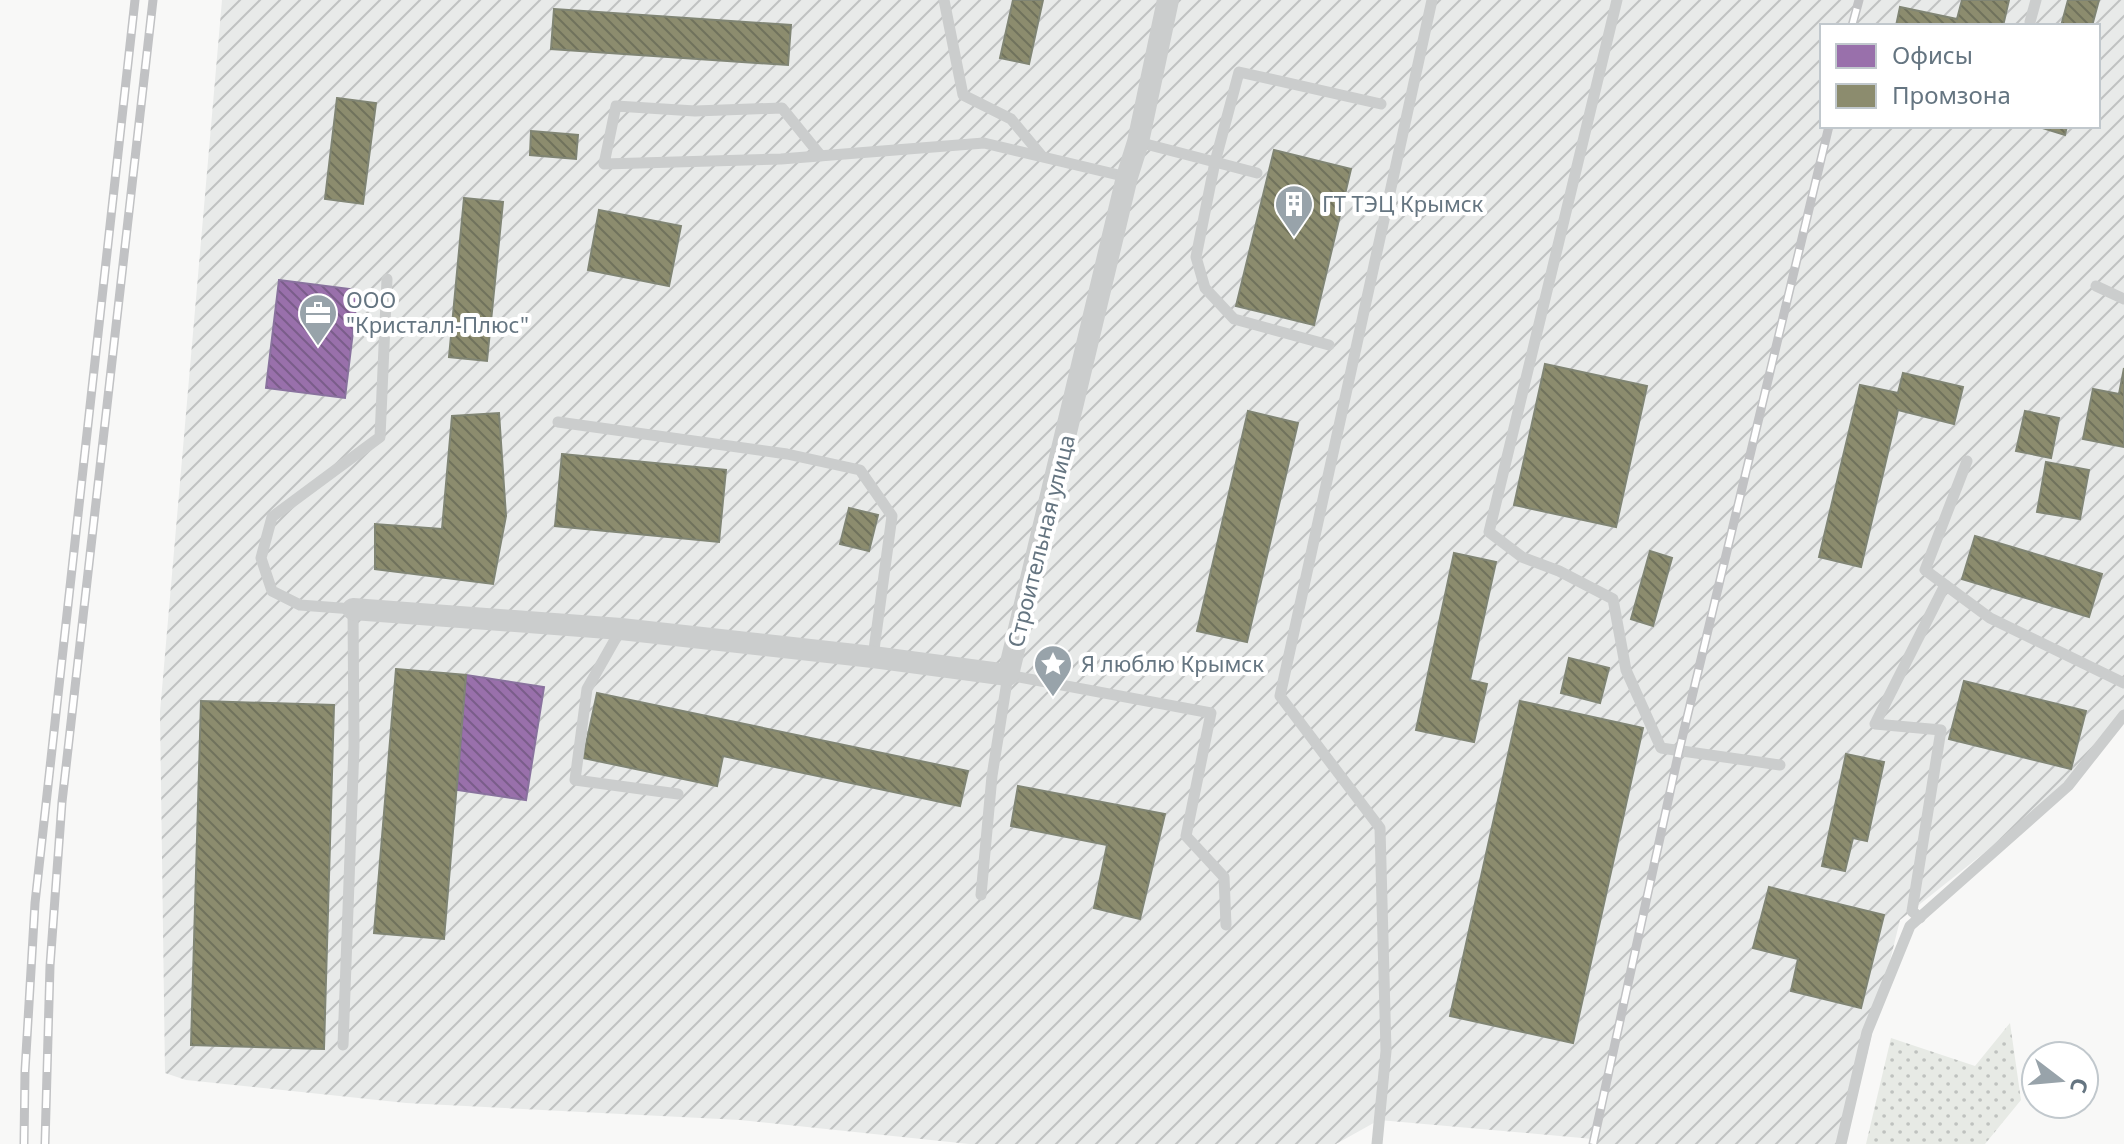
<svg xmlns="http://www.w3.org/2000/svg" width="2124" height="1144" font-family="'Noto Sans',sans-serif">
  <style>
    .industrial { fill: url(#industrial-furrows); fill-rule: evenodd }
    .grass { fill: url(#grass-dots) }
    .offices { fill: url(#offices-back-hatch); stroke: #89729e; stroke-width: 2 }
    .industry { fill: url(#industry-back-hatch); stroke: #808574; stroke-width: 2 }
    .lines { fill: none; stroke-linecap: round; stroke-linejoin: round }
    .service { stroke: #cbcdcd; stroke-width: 11 }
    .minor { stroke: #cbcdcd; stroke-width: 22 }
    .rail-casing { stroke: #c1c2c4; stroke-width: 9 }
    .rail { stroke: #fff; stroke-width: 6; stroke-dasharray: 18; stroke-linecap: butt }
    .labels { text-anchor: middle; stroke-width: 8; stroke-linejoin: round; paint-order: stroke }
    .poi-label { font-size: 22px; fill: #657581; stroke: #fff; text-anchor: start }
    .street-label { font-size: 22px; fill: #657581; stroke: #fff }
  </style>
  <defs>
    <pattern id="industrial-furrows" width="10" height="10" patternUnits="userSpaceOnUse" patternTransform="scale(2)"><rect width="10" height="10" fill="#e8eae9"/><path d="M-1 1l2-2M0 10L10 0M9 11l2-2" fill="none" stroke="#c0c2c2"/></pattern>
    <pattern id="grass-dots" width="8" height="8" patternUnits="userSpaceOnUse" patternTransform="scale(2)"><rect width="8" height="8" fill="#e7eae5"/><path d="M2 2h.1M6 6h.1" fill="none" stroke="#bfc2bf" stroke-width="1.8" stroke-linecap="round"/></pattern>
    <pattern id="offices-back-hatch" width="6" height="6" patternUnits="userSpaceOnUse" patternTransform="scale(2)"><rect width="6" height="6" fill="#9970ab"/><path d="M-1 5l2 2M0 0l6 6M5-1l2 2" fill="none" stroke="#7a5d8a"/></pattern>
    <pattern id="industry-back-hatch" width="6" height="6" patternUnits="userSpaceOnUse" patternTransform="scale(2)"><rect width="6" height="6" fill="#8c8c6e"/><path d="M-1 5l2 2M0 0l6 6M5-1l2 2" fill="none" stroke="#70725c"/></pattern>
  </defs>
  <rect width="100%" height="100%" fill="#f8f8f7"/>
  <path class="industrial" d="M 222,0 L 2124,0 L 2124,710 L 2098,757 L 2068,786 L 1900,920 L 1845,1144 L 1593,1144 L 1593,1139 L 1379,1120 L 1336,1144 L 969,1144 L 740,1120 L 406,1103 L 186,1080 L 165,1073 L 160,712 ZM 1822,26 L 2098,26 L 2098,126 L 1822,126 Z"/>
  <path class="grass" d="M 2010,1023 L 2021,1100 L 1985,1144 L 1866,1144 L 1891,1038 L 1975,1066 Z"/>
  <g class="offices">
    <path d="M 279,280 L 358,290 L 345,398 L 266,388 Z"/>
    <path d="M 466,675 L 544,687 L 526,800 L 457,790 Z"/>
  </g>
  <g class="industry">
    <path d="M 1013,0 L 1043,0 L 1029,64 L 1000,58 Z"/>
    <path d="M 1962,0 L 2009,0 L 2003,26 L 1896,26 L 1900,7 L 1957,19 Z"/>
    <path d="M 2068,0 L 2099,0 L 2092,26 L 2061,26 Z"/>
    <path d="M 554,9 L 791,25 L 788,65 L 551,49 Z"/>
    <path d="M 337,98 L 376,103 L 363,204 L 325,199 Z"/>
    <path d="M 2036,126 L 2067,126 L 2065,135 Z"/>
    <path d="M 531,131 L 578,135 L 576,159 L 530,155 Z"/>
    <path d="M 1274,150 L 1351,169 L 1314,325 L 1236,306 Z"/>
    <path d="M 464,198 L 503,202 L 487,361 L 449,357 Z"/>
    <path d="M 599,210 L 681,226 L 669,286 L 588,270 Z"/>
    <path d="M 1545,364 L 1647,386 L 1616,527 L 1514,505 Z"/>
    <path d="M 2124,368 L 2124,447 L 2083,439 L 2093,389 L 2119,394 Z"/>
    <path d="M 1903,373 L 1963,387 L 1954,424 L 1898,410 L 1861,567 L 1819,557 L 1860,385 L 1898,393 Z"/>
    <path d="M 1248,411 L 1298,423 L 1247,642 L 1197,631 Z"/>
    <path d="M 2025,411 L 2059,418 L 2051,458 L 2016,451 Z"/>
    <path d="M 499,413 L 506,516 L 493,584 L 375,569 L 375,524 L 442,529 L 452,416 Z"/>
    <path d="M 562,454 L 726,470 L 719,542 L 555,526 Z"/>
    <path d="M 2046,462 L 2089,470 L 2080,519 L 2037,512 Z"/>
    <path d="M 849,508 L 878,515 L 869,551 L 840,544 Z"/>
    <path d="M 1975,536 L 2102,574 L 2089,617 L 1962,579 Z"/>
    <path d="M 1650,551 L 1672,558 L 1653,626 L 1631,619 Z"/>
    <path d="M 1454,553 L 1496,562 L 1470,680 L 1487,684 L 1474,742 L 1416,730 Z"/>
    <path d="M 1569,658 L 1609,668 L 1600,703 L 1561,693 Z"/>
    <path d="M 396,669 L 466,675 L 444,939 L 374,933 Z"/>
    <path d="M 1964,681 L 2086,711 L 2071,769 L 1949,739 Z"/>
    <path d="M 597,693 L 968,771 L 960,806 L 723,756 L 717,786 L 583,758 Z"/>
    <path d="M 201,701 L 334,705 L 324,1049 L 191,1045 Z"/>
    <path d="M 1520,701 L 1643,728 L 1573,1043 L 1450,1016 Z"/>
    <path d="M 1846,754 L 1884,762 L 1867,841 L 1853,838 L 1845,871 L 1822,866 Z"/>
    <path d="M 1018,786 L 1165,814 L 1140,919 L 1094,908 L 1107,845 L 1011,826 Z"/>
    <path d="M 1769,887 L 1884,915 L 1861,1008 L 1791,991 L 1798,959 L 1753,948 Z"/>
  </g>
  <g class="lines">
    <g class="service">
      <path d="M 944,0 L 963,95 L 1011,119 L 1041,155"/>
      <path d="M 1617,0 L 1489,532 L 1522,557 L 1559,571 L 1613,599 L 1626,670 L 1661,748 L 1780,765"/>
      <path d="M 2030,22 L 2036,0"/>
      <path d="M 1138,142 L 1215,162 L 1196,257 L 1205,288 L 1234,319 L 1329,345"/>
      <path d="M 821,156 L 782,108 L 695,111 L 616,106 L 604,164 L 781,159 L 984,143 L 1127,177"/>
      <path d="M 1257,173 L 1215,162 L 1239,72 L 1381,104"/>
      <path d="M 2096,286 L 2124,299"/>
      <path d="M 558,422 L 787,454 L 860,470 L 892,516 L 873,657"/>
      <path d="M 1967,461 L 1925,570 L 1990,618 L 2124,683"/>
      <path d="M 621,629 L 587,689 L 575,780 L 678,794"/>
      <path d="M 981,895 L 992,776 L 1008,675 L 1211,713 L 1186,836 L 1224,877 L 1226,925"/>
      <path d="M 1920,918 L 1912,911 L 1941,730 L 1875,724 L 1945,585"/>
      <path d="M 343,1045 L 354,746 L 353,609 L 300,605 L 272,591 L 261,558 L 272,517 L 380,437 L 387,279"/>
      <path d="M 1377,1144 L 1386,1051 L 1380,828 L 1280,696 L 1432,0"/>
      <path d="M 1841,1144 L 1867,1032 L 1910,926 L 2068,786 L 2124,715"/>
    </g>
    <path class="minor" d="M 353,609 L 621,629 L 873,657 L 1008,675 L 1127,177 L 1138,142 L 1168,0"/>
    <g class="rail-casing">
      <g id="rail">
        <path d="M 1852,26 L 1859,0"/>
        <path d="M 24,1144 L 25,1071 L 35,903 L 135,0"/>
        <path d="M 45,1144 L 50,966 L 62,802 L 153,0"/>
        <path d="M 1593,1144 L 1679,751 L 1829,126"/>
      </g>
    </g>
    <use href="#rail" class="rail"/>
  </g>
  <defs>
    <g id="building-pin" transform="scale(2)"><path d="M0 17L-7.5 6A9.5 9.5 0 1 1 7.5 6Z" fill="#98a3aa" stroke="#fff"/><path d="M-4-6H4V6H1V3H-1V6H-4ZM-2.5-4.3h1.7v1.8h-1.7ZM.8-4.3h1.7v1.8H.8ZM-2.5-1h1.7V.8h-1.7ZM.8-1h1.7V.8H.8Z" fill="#fff"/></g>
    <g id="office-pin" transform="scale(2)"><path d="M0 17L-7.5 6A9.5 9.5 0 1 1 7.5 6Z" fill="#98a3aa" stroke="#fff"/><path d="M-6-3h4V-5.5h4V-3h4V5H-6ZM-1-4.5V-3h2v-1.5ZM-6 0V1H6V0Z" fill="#fff"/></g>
    <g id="sight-pin" transform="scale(2)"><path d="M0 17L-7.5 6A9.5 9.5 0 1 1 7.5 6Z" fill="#98a3aa" stroke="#fff"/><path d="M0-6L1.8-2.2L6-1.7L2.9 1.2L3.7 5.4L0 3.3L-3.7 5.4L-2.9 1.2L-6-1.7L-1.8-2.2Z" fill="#fff"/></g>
  </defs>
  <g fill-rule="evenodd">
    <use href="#building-pin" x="1294" y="204"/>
    <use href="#office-pin" x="318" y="313"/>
    <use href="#sight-pin" x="1053" y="664"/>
  </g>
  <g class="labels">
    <g class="poi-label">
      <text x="1322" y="212">ГТ ТЭЦ Крымск</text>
      <text x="346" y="308">ООО<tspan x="346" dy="25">"Кристалл-Плюс"</tspan></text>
      <text x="1081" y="672">Я люблю Крымск</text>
    </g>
    <g class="street-label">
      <text transform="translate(1041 541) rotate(-76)" y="8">Строительная улица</text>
    </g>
  </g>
  <rect x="1820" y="24" width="280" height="104" fill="#ffffff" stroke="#c1c8cd" stroke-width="2"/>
  <rect x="1836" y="44" width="40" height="24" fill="#9970ab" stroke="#c1c8cd" stroke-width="2"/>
  <text x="1892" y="64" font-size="24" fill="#657581">Офисы</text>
  <rect x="1836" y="84" width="40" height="24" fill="#8c8c6e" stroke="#c1c8cd" stroke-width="2"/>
  <text x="1892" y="104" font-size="24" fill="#657581">Промзона</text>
  <g transform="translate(2060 1080) rotate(106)"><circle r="38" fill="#ffffff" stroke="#c1c8cd" stroke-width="2"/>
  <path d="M0-6L14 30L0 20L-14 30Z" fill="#98a3aa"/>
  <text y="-12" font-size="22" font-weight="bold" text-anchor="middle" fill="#657581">С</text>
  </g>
</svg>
